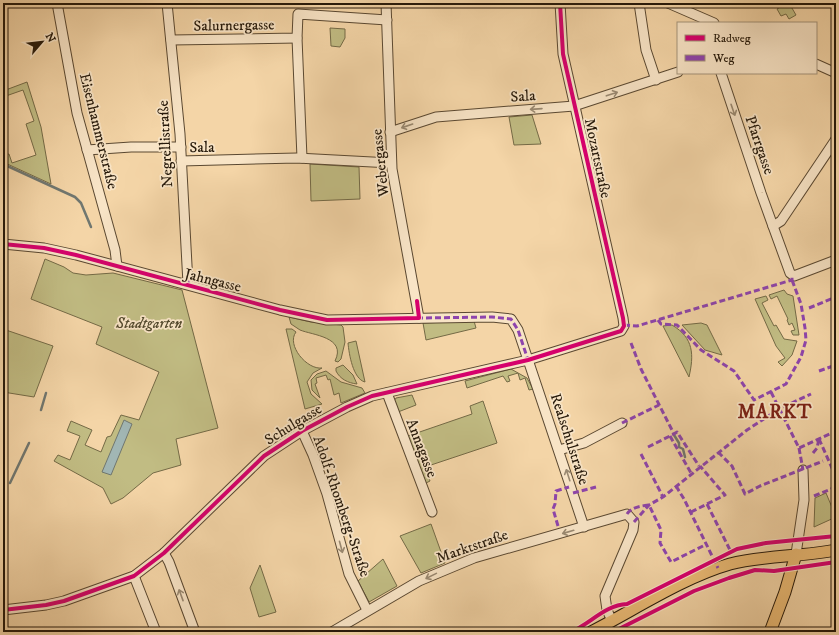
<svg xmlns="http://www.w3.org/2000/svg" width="839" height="635" font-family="'IM FELL DW Pica',serif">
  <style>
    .green { fill: #c1bc83; stroke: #746a46 }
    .water { fill: #a1b6b4; stroke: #707770 }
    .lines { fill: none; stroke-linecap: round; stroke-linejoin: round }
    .stream { stroke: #707770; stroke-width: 2.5 }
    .minor-casing { stroke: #5a4831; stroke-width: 11 }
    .major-casing { stroke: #26190a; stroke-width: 13 }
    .minor { stroke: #f8e4c6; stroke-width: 9 }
    .major { stroke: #eaba74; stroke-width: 11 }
    .quiet { stroke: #8e44ad; stroke-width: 3; stroke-dasharray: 6 3; stroke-linecap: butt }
    .cycleway-casing { stroke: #f8e4c6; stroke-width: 6 }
    .cycleway { stroke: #d6006c; stroke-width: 4 }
    .oneway { stroke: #9a8971 }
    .labels { text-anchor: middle; stroke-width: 3.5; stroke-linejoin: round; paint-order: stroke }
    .street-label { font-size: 15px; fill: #26190a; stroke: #f8e4c6 }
    .park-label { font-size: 15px; font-style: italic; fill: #544a2e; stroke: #f8e4c6 }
    .district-label { font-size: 19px; font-weight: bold; letter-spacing: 1px; fill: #7a1f14; stroke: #f8e4c6 }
  </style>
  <rect width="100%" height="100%" fill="#f4d5a7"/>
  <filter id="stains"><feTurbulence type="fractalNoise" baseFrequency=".005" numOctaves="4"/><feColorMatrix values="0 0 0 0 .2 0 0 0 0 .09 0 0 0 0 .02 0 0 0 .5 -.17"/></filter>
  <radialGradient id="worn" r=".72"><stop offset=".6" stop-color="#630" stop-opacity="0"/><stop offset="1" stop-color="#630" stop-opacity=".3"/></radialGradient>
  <g class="green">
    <path d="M 787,3 L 789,3 L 796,15 L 789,19 L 786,14 L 781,16 L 777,9 Z"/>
    <path d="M 330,28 L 345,29 L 345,38 L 340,47 L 331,46 Z"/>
    <path d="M 27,82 L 41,127 L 51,184 L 3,162 L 3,155 L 9,154 L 12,163 L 36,155 L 26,124 L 34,121 L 23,90 L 3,97 L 3,91 Z"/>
    <path d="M 532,115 L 541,144 L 514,145 L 509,117 Z"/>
    <path d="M 310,164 L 359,167 L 360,199 L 311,201 Z"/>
    <path d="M 45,259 L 64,267 L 73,273 L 86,275 L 113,273 L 182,290 L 218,428 L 176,439 L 181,465 L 153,473 L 123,498 L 111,504 L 103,488 L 54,461 L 58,455 L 70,460 L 80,436 L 67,431 L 71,421 L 92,430 L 85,445 L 101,452 L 107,437 L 111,436 L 121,415 L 139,420 L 159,372 L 96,344 L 102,327 L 31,299 Z"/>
    <path d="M 784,290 L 787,294 L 793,296 L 799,335 L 793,335 L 791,331 L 795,330 L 792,323 L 789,325 L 787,320 L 788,319 L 777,296 L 771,299 L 769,295 Z"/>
    <path d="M 766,296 L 768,300 L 762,303 L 774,326 L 776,325 L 784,339 L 797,341 L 792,355 L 782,366 L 778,362 L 785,358 L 776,346 L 755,299 Z"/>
    <path d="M 289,317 L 311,322 L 341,325 L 343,327 L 345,342 L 341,359 L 338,362 L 335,361 C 347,337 312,335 300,330 C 297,328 294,326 291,324 Z"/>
    <path d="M 474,321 L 476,328 L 426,340 L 423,323 Z"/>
    <path d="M 701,323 L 707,325 L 722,355 L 705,350 L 682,325 Z"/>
    <path d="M 672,325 C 694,338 694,355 689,377 L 663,326 Z"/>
    <path d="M 3,329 L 53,346 L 34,397 L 3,392 Z"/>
    <path d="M 286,329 L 292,329 L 296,332 C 286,345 307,370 322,368 L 313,373 L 307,382 L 311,394 L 322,404 L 305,409 Z"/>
    <path d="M 356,341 L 365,382 C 353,379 349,354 348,343 Z"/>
    <path d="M 343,365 L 353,375 L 357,384 C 348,383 340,379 336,371 L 336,368 Z"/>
    <path d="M 511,369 L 527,378 L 533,389 L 529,390 L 525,378 L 520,380 L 518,373 L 508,376 L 510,381 L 507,382 L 503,376 L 467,388 L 465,381 Z"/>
    <path d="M 326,371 L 341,382 L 362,388 L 365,393 L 341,403 L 339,393 L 334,395 L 330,379 L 328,380 L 326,375 L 316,378 L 317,383 L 315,384 L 320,398 L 312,390 L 311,380 L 317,374 Z"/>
    <path d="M 412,395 L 416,405 L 398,412 L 394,401 L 396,398 Z"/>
    <path d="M 483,401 L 497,443 L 425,467 L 430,481 L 426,483 L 408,436 L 472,414 L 470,406 Z"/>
    <path d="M 826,493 L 836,517 L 814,527 L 815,498 Z"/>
    <path d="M 431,524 L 445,563 L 421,573 L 400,536 Z"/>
    <path d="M 383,559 L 397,586 L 369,602 L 358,581 Z"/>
    <path d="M 260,565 L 276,612 L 259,617 L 250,588 Z"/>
  </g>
  <path class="water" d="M 124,420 L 132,424 L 111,475 L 102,472 Z"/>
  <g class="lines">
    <g class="stream">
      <path d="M 3,164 L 75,197 L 81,203 L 91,227"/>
      <path d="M 41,410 L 46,393"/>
      <path d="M 674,435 L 679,443 L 679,447 L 683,449 L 685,457"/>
      <path d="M 10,483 L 29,443"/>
    </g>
    <g class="minor-casing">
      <g id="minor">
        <path d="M 57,3 L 77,113 L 115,250 L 117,266"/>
        <path d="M 167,3 L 180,134 L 188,284"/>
        <path d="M 386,3 L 392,169 L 419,318"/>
        <path d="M 639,3 L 646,50 L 656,80"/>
        <path d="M 668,3 L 714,23"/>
        <path d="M 297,38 L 302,158"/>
        <path d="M 171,40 L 297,38 L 298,14 L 387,20"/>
        <path d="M 816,64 L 836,73"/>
        <path d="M 721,73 L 761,193 L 790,273 L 794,276 L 836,260"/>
        <path d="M 390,132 L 436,117 L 574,106 L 678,72"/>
        <path d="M 87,150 L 131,147 L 181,147"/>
        <path d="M 181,161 L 297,158 L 391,163"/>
        <path d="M 773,226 L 781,221 L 836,139"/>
        <path d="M 3,244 L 44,248 L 76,255 L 280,310 L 327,320 L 492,317 L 511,319 L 518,330 L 584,527"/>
        <path d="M 387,393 L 432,512"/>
        <path d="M 302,431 L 313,455 L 327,494 L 349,574 L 367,610"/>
        <path d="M 559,450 L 584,443 L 622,423"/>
        <path d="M 164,553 L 169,562 L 195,632"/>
        <path d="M 796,554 L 804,500 L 803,470"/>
        <path d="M 134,576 L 156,632"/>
        <path d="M 3,610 L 46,605 L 64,601 L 134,576 L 164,553 L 264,456 L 302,431 L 347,407 L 372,396 L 528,360 L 621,331 L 624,326 L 623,318 L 563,54 L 560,3"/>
        <path d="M 332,632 L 419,581 L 474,558 L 627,514 L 634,522 L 633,530 L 605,596 L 607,610 L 612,621"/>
      </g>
    </g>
    <g class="major-casing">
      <g id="major">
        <path d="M 591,632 C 634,610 684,577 730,564 C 765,555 801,557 836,550"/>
        <path d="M 770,632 L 785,592 L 796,554"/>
      </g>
    </g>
    <use href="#minor" class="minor"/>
    <use href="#major" class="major"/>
    <g class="quiet">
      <path d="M 188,268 L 188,284"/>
      <path d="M 809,308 L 836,297"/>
      <path d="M 417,318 L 492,317 L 511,319 L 518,330 L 528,360"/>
      <path d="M 658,320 L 661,324 L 677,325 L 701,350 L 734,371 L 754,400 L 786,384 L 801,357 L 806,340 L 805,328 L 801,304 L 792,280"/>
      <path d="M 624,325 L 637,326 L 792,280 L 792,275"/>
      <path d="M 631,343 L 641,369 L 674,434 L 677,432 L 699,466"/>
      <path d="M 819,371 L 836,365"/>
      <path d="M 771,392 L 799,448 L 836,431"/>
      <path d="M 622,423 L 659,405"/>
      <path d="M 670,436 L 691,473"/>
      <path d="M 819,439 L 836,477"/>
      <path d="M 648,447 L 674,434"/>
      <path d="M 799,448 L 803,470"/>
      <path d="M 718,452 L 732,466 L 745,494 L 760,486 L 823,461"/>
      <path d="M 813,453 L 817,448 L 819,439"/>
      <path d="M 641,454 L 663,497"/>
      <path d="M 676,486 L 684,499 L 718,568"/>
      <path d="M 573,493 L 596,487"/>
      <path d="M 814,496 L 836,487"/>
      <path d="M 707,504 L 732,554"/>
      <path d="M 691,512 L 725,495 L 700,466"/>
      <path d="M 627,514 C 632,507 641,506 649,505 L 661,530 L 660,543 L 671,562 L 707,544"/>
      <path d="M 634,522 L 649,505 L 663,497 L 747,430 L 779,409 L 811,394"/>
      <path d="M 558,526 L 553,509 L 555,504 L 556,491 L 569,487"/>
    </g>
    <g class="cycleway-casing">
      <g id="cycleway">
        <path d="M 3,244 L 44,248 L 76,255 L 280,310 L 327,320 L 419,318 L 417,301"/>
        <path d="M 3,610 L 46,605 L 64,601 L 134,576 L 164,553 L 264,456 L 302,431 L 347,407 L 372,396 L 528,360 L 621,331 L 624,326 L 623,318 L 563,54 L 560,3"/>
        <path d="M 571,632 C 590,624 605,605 627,604 L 737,549 L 766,543 L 836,536"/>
        <path d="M 613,632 L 694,591 L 729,578 L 755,570 L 774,571 L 836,562"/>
      </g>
    </g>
    <use href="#cycleway" class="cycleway"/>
  </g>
  <defs><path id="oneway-shaft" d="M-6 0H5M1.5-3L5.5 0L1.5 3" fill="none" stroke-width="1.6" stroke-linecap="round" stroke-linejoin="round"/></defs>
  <g class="oneway">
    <use href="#oneway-shaft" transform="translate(612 94) rotate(-18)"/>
    <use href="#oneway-shaft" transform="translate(536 109) rotate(176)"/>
    <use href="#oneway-shaft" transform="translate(733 110) rotate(71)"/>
    <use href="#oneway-shaft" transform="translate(407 126) rotate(161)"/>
    <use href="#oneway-shaft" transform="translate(568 475) rotate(-108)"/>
    <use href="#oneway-shaft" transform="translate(568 532) rotate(164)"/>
    <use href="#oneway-shaft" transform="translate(341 547) rotate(75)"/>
    <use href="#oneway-shaft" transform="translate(431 576) rotate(154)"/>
    <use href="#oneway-shaft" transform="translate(181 595) rotate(-110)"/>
  </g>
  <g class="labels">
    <g class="street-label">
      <text transform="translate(234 25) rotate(-1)" y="5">Salurnergasse</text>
      <text transform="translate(523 96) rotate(-4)" y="5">Sala</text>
      <text transform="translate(99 131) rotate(76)" y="5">Eisenhammerstraße</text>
      <text transform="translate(165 144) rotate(-93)" y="5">Negrellistraße</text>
      <text transform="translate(760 145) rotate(71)" y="5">Pfarrgasse</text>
      <text transform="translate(202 147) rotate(-1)" y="5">Sala</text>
      <text transform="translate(598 158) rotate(78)" y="5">Mozartstraße</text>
      <text transform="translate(380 163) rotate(-96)" y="5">Webergasse</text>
      <text transform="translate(213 280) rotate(14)" y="5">Jahngasse</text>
      <text transform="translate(293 424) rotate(-32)" y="5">Schulgasse</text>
      <text transform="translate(570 439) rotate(72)" y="5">Realschulstraße</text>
      <text transform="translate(422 448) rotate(69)" y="5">Annagasse</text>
      <text transform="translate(342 506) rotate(71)" y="5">Adolf-Rhomberg-Straße</text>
      <text transform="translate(472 546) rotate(-19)" y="5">Marktstraße</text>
    </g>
    <g class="park-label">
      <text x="149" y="328">Stadtgarten</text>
    </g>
    <g class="district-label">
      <text x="775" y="418">MARKT</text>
    </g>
  </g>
  <rect width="839" height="635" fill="none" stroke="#f4d5a7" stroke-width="16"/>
  <rect x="4" y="4" width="831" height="627" fill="none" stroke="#26190a" stroke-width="2"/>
  <rect x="8" y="8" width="823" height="619" fill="none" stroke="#26190a"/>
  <rect x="677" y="22" width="140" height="52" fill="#f8e4c6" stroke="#a4937b"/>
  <rect x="685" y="35" width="20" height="6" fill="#d6006c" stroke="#a4937b"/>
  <text x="713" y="42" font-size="12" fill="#26190a">Radweg</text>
  <rect x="685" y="55" width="20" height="6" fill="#8e44ad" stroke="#a4937b"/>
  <text x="713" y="62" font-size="12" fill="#26190a">Weg</text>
  <g transform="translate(42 42) rotate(62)" stroke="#f8e4c6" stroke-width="3" paint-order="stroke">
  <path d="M0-3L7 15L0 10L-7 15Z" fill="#26190a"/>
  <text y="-6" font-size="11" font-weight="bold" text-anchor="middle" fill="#26190a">N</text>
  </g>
  <rect width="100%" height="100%" filter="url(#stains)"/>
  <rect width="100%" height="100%" fill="url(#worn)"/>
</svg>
